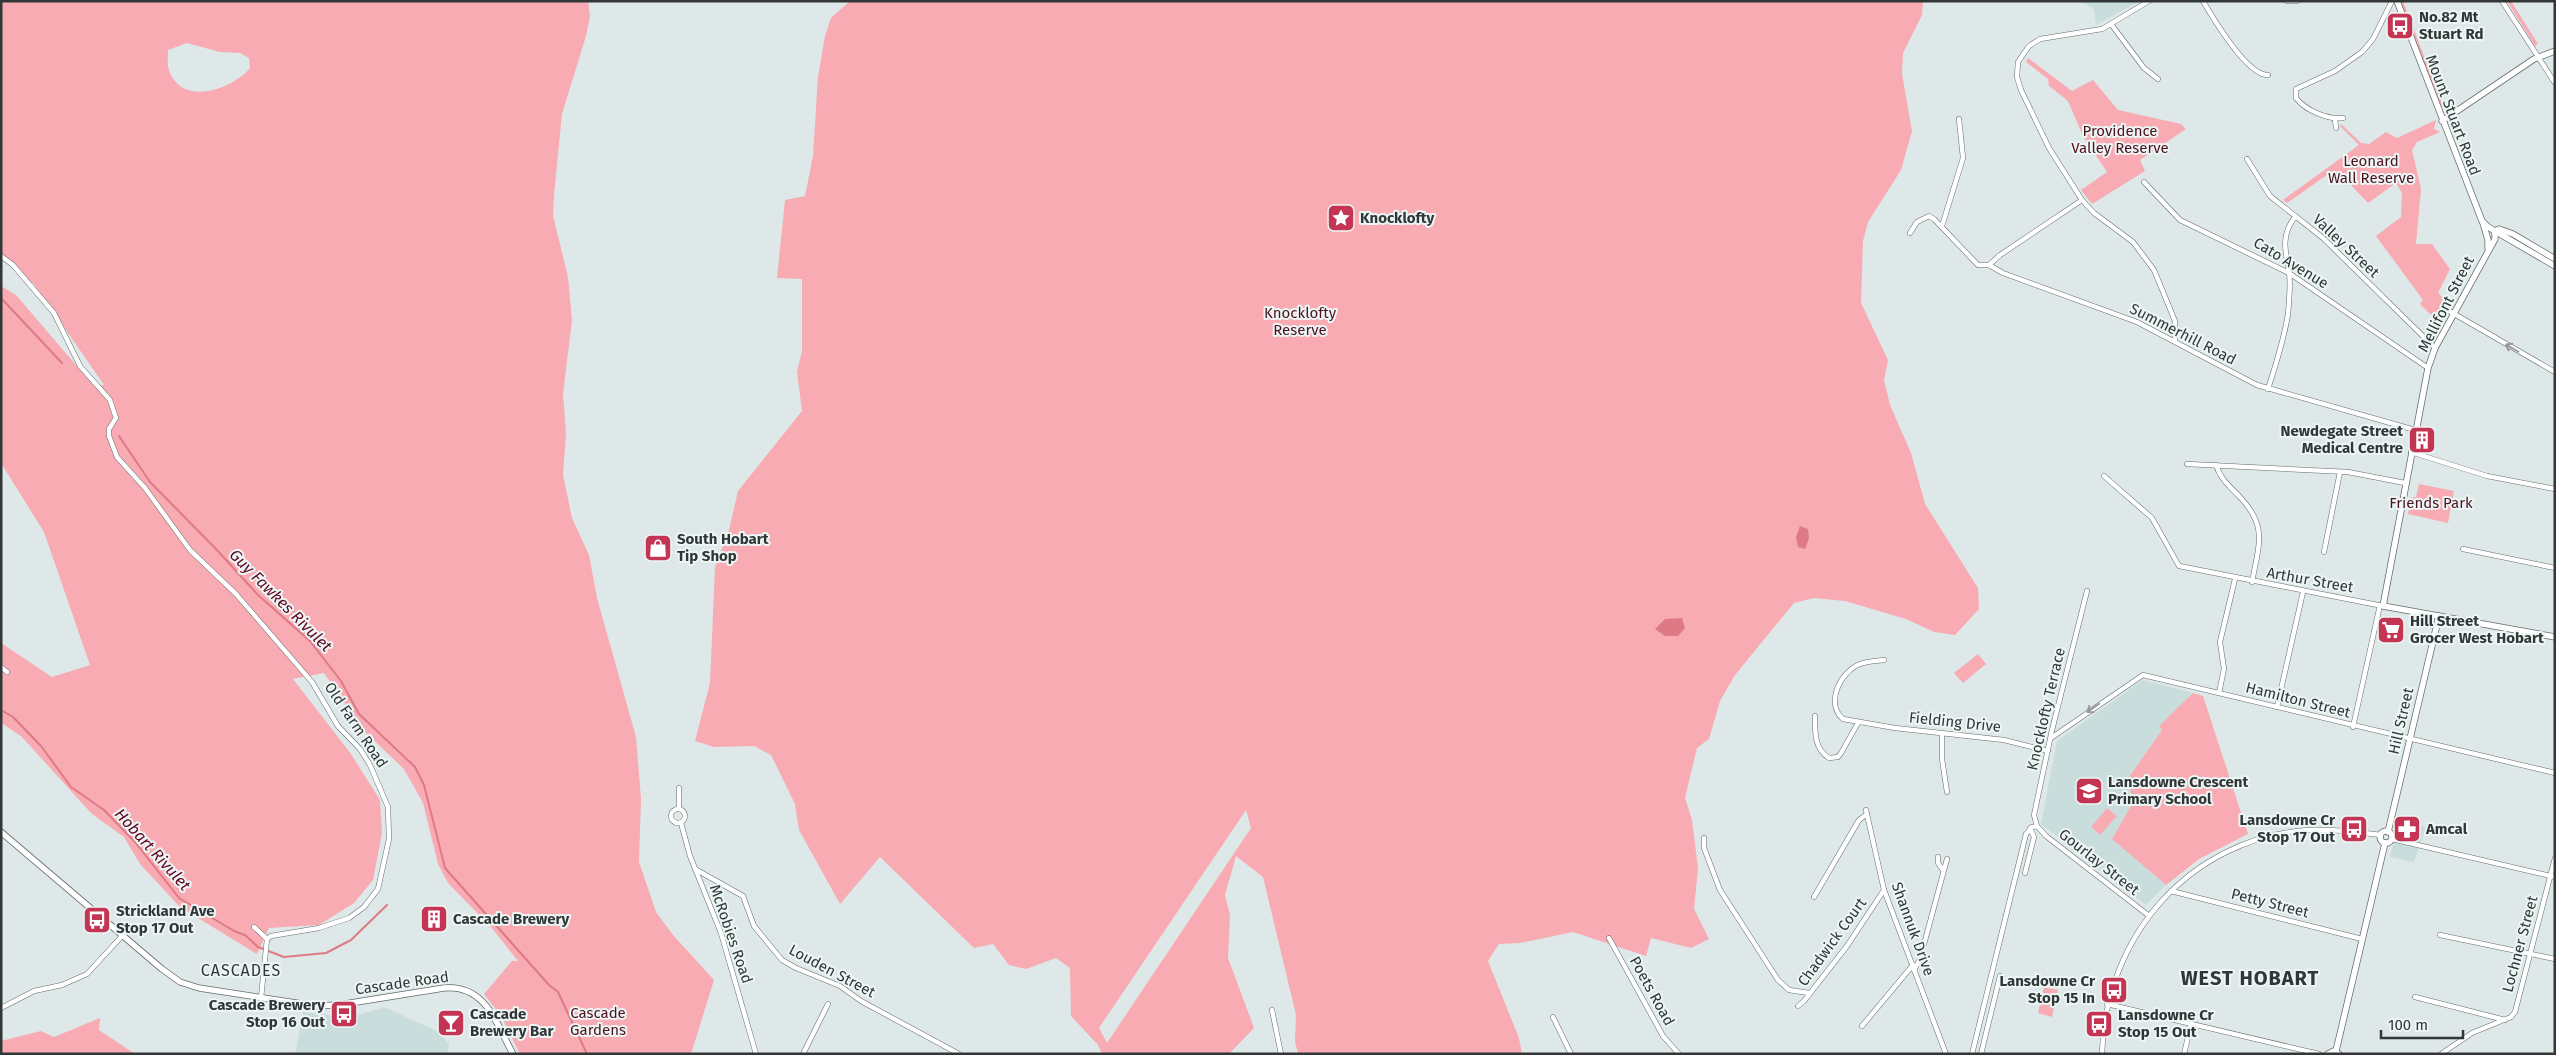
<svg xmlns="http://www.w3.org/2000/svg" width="2556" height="1055" font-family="'Fira Sans',sans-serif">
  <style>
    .built { fill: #cadddd }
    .green { fill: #f8abb2; fill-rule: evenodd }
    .water { fill: #de7a86 }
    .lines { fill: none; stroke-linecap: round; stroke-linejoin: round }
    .stream { stroke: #de7a86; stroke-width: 2 }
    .minor-casing { stroke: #636c6c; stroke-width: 5.5 }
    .tertiary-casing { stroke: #636c6c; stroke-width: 7 }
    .minor { stroke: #fff; stroke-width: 4.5 }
    .tertiary { stroke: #fff; stroke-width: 5.5 }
    .oneway { stroke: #989a9a }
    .labels { text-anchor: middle; stroke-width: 4; stroke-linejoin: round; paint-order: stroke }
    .poi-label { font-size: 15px; font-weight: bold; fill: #323636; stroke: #ebf6f5; text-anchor: start }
    .street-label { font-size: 15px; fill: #323636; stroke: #ebf6f5 }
    .park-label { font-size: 15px; fill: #50111e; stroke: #ebf6f5 }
    .water-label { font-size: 16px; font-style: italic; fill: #620420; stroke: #ebf6f5 }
    .neighbourhood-label { font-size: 16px; letter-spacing: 1px; fill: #323636; stroke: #ebf6f5 }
    .district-label { font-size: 20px; font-weight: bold; letter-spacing: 1px; fill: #323636; stroke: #ebf6f5 }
  </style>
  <rect width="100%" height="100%" fill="#dee8e8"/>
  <g class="built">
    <path d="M 2081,1 L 2140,1 L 2096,25 L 2094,10 Z"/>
    <path d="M 2143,680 L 2193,693 L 2160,725 L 2162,730 L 2129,777 L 2132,804 L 2112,839 L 2166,885 L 2146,905 L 2041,824 L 2057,741 Z"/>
    <path d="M 2399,821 L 2426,827 L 2414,862 L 2390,857 Z"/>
    <path d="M 384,1007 L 439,1032 L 449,1044 L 448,1054 L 295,1054 L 303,1012 L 352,1017 Z"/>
  </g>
  <g class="green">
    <path d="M 1,1 L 588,1 L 590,16 L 586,36 L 562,114 L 554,195 L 553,216 L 568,277 L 572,320 L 563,394 L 566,434 L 563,475 L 572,518 L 589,555 L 597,598 L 636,737 L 641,799 L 639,862 L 656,912 L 673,935 L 714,980 L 691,1054 L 520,1054 L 501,1016 L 484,994 L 512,961 L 518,961 L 491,927 L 448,883 L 438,864 L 423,803 L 404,769 L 362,729 L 324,673 L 293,679 L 351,754 L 380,800 L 382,833 L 373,880 L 354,903 L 319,925 L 269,928 L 257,954 L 180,907 L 140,864 L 124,837 L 92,814 L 21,736 L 1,723 L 1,643 L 52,677 L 90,665 L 44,532 L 1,463 L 1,286 L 16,295 L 94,386 L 104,385 L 34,284 L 1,257 ZM 187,43 L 220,52 L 240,53 L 249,58 L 250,68 C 232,90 181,107 169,70 C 167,64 168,56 168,50 Z"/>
    <path d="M 850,1 L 1923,1 L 1922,15 L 1903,53 L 1902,74 L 1912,131 L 1901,170 L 1868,222 L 1863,241 L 1861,303 L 1888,360 L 1884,380 L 1890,405 L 1911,453 L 1925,504 L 1978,588 L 1979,609 L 1955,635 L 1934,632 L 1906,619 L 1845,601 L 1814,598 L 1794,603 L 1735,675 L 1720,701 L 1709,739 L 1697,748 L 1685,798 L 1692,820 L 1698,868 L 1694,909 L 1709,939 L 1691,948 L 1651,938 L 1646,956 L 1573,932 L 1520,943 L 1499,944 L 1488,961 L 1519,1038 L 1522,1054 L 1298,1054 L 1295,1041 L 1296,1015 L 1263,877 L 1236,856 L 1225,895 L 1230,915 L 1228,958 L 1254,1028 L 1229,1054 L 1102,1054 L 1098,1045 L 1071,1016 L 1070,968 L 1056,958 L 1026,969 L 1009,965 L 993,944 L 974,948 L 880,857 L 840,904 L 799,830 L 795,804 L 771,755 L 754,746 L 714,747 L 695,741 L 710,683 L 715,567 L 729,530 L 738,491 L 802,411 L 797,372 L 802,351 L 802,279 L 777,278 L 785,200 L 805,196 L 813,156 L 818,77 L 825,36 L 831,18 ZM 1246,810 L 1251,828 L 1107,1043 L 1099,1028 Z"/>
    <path d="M 2400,1 L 2403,1 L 2443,106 L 2441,107 Z"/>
    <path d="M 2507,1 L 2511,1 L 2538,44 L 2535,46 Z"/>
    <path d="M 2028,58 L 2072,91 L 2093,80 L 2118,110 L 2181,124 L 2186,129 L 2140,160 L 2145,171 L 2092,204 L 2081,190 L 2107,172 L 2083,136 L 2068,101 L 2049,86 L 2048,79 L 2026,62 Z"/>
    <path d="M 2436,120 L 2434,129 L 2440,132 L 2417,142 L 2412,150 L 2421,189 L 2416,244 L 2432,244 L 2450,269 L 2438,293 L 2446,301 L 2450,301 L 2441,312 L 2439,323 L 2420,304 L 2423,300 L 2376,236 L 2401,217 L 2402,193 L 2396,183 L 2368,203 L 2346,180 L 2341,184 L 2331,172 L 2287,203 L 2283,200 L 2359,145 L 2340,126 L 2341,124 L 2361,143 L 2369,144 L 2386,132 L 2397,138 Z"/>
    <path d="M 2419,484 L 2454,491 L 2448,523 L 2408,514 L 2411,498 L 2416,497 Z"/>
    <path d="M 1978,654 L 1986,664 L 1963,683 L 1954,673 Z"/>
    <path d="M 2193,693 L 2203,696 L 2248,834 L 2199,859 L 2166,885 L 2112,839 L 2132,804 L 2129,777 L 2162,730 L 2159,726 Z"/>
    <path d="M 2107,808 L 2117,816 L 2100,835 L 2091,827 Z"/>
    <path d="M 2044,987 L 2058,990 L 2052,1017 L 2038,1013 Z"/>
    <path d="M 100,1018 L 99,1030 L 135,1054 L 1,1054 L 1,1041 L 41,1031 L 54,1037 Z"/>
  </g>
  <g class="water">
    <path d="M 1800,526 L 1808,529 L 1809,538 L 1805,549 L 1798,547 L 1796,537 Z"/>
    <path d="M 1682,618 L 1685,628 L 1678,636 L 1665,636 L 1655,629 L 1665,619 Z"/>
  </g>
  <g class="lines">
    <g class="stream">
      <path d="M 1,298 L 62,363"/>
      <path d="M 119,436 L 150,482 L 216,549 L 258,595 L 310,641 L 341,681 L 359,714 L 415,767 L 424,785 L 445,868 L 549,985 L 558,992 L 587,1054"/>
      <path d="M 1,710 L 13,717 L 41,746 L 71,787 L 104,810 L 135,842 L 179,898 L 234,931 L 245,935 L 258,947 L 284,957 L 326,953 L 351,940 L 387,905"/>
    </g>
    <g class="minor-casing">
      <g id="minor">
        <path d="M 2203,1 C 2213,18 2247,75 2268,75"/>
        <path d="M 2287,1 L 2297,1"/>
        <path d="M 2502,1 L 2555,83"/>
        <path d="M 2111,24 L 2144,68 L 2158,79"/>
        <path d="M 2343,118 C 2328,120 2305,110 2296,98 L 2296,89 L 2335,71 L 2362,52 L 2373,39 L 2392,1"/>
        <path d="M 2335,119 L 2336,128"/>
        <path d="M 2247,159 L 2270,196 L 2323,238 L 2435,348"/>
        <path d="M 2144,182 L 2180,220 L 2289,273 L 2428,368"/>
        <path d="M 2082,200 L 2049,148 L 2021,90 L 2017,77 L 2018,62 L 2029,46 L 2040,39 L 2102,29 L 2149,1"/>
        <path d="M 1942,226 L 1963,158 L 1959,119"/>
        <path d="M 1910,233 L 1917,222 L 1929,216 L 1934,219 L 1978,265 L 1989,265 L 2003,273 L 2137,322 L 2257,385 L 2415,430"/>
        <path d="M 1,256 L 13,265 L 54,313 L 80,366 L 110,400 L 116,418 L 109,429 L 109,436 L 117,457 L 145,488 L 190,550 L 236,594 L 312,682 L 338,726 L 360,749 L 370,765 L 388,807 L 389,839 L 378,889 L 364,907 L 349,918 L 319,928 L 271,936 L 267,939 L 261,998"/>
        <path d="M 1989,265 L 2000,255 L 2082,200 L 2094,213 L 2133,242 L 2154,270 L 2175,321 L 2175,341"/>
        <path d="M 2444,308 L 2555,372"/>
        <path d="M 2268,389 C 2276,364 2284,340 2288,314 C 2289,301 2291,284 2289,272 C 2285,251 2281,234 2295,217"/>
        <path d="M 2411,452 L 2487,476 L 2555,489"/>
        <path d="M 2187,464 L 2348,472 L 2405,483"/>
        <path d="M 2216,465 C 2220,478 2229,486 2239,496 C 2268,526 2259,544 2252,582"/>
        <path d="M 2104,476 L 2152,518 L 2179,566 L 2383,606"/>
        <path d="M 2463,549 L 2555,568"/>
        <path d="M 2324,552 L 2340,472"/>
        <path d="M 1884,660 C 1876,661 1867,661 1860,664 C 1840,672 1825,703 1843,719 L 1895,728 L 2004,740 L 2048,751"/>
        <path d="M 1,667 L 7,672"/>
        <path d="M 2219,693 L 2224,669 L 2220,642 L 2235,579"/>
        <path d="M 2277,707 L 2303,592"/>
        <path d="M 1815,716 C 1815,731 1814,749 1829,758 L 1838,757 L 1841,753 L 1858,723"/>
        <path d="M 2353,727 L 2380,605"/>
        <path d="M 1942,734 L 1942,759 L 1947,792"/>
        <path d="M 2051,738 L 2143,675 L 2555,773"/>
        <path d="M 679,788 L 679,809"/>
        <circle cx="678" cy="816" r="7"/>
        <path d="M 1866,810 L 1884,890 L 1946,1054"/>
        <path d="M 681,823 L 690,856 L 721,933 L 756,1054"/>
        <path d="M 2037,826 L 2046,836 L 2148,915"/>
        <path d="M 1704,838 L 1704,848 L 1720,890 L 1778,980 L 1789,990 L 1809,993"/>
        <path d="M 2392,839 L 2555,877"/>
        <path d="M 1938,857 L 1938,863 L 1943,870"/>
        <path d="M 695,869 L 743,896 L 754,926 L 782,960 L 796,968 L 840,986 L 861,1001 L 959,1054"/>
        <path d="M 2025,873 L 2034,837 L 2030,828"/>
        <path d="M 2171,891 L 2362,939"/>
        <path d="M 1814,897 L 1859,820 L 1867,814"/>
        <path d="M 254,927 L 267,939"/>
        <path d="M 2440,935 L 2555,959"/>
        <path d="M 1609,938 L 1663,1036 L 1679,1054"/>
        <path d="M 1914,970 L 1920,959 L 1947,859"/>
        <path d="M 2415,997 L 2505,1020"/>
        <path d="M 2107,1004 L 2319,1054"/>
        <path d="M 1798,1006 L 1804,1001 L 1847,946 L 1884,890"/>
        <path d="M 1,1008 L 34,991 L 62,985 L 87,974 L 122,936"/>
        <path d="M 1272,1010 L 1281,1054"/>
        <path d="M 1553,1017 L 1571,1054"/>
        <path d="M 1862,1026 L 1913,965"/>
        <path d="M 803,1054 L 828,1004"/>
        <path d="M 1972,1054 L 2026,834 L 2032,827 L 2037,826 L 2034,815 L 2052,730 L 2087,591"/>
        <path d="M 1981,1054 L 2000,976"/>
        <path d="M 2102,1054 C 2105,937 2189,838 2309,830 C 2333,829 2357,832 2381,835"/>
        <path d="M 2184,1054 L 2191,1024"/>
        <path d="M 2441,1054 L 2472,1033 L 2511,1017 L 2515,1012 L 2555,858"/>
      </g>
    </g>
    <g class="tertiary-casing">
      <g id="tertiary">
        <path d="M 2397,1 L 2482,221 L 2488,227 L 2555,266"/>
        <path d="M 2442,121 L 2534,59 L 2555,51"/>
        <path d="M 2483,223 L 2488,240 L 2488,248"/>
        <path d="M 2495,231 L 2495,239 L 2435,348 L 2428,368 L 2383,606 L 2555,637"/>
        <path d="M 2495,231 L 2499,229 L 2513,234 L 2555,259"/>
        <circle cx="2386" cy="837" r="6"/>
        <path d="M 1,832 L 162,969 L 180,982 L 199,988 L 316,1006 L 338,1005 L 444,988 C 486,984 497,1025 513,1054"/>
        <path d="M 2388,832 L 2439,616"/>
        <path d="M 2336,1051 L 2385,843"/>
        <path d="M 2328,1054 L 2334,1051 L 2339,1054"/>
      </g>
    </g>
    <use href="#minor" class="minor"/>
    <use href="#tertiary" class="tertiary"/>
  </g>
  <defs><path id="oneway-shaft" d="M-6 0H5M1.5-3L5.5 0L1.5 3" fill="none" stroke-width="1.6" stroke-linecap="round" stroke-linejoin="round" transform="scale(1.25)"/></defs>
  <g class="oneway">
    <use href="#oneway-shaft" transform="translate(2512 348) rotate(-150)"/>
    <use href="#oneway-shaft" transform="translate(2093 708) rotate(145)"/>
  </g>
  <defs>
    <g id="bus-square" transform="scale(1.4375)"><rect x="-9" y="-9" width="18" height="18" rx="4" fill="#c43453" stroke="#ebf6f5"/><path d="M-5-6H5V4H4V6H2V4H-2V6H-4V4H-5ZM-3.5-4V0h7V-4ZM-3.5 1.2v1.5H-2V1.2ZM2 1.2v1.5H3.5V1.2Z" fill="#fff"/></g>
    <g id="sight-square" transform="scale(1.4375)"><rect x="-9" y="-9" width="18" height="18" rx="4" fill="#c43453" stroke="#ebf6f5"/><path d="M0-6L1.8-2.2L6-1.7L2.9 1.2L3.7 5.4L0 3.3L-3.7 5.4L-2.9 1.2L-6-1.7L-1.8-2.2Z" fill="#fff"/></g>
    <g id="building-square" transform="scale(1.4375)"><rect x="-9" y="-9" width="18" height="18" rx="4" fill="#c43453" stroke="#ebf6f5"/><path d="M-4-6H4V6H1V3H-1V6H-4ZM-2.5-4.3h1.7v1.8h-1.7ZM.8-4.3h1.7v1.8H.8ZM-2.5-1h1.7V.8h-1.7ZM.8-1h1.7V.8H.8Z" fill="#fff"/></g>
    <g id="shop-square" transform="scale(1.4375)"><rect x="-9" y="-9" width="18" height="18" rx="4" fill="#c43453" stroke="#ebf6f5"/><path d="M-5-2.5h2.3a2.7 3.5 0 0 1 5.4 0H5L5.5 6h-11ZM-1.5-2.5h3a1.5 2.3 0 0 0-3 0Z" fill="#fff"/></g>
    <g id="supermarket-square" transform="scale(1.4375)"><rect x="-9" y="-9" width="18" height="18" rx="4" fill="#c43453" stroke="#ebf6f5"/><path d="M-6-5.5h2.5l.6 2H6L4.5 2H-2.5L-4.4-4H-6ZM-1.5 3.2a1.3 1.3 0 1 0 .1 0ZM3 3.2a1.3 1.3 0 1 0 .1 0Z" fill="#fff"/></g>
    <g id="school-square" transform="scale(1.4375)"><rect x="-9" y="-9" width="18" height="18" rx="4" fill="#c43453" stroke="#ebf6f5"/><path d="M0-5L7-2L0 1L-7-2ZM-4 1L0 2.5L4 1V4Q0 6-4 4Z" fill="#fff"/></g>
    <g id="pharmacy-square" transform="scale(1.4375)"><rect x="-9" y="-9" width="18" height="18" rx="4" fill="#c43453" stroke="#ebf6f5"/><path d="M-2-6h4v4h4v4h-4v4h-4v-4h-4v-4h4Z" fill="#fff"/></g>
    <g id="bar-square" transform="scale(1.4375)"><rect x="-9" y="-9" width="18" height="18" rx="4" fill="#c43453" stroke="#ebf6f5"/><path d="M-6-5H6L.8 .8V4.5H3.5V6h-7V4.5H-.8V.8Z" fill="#fff"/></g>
  </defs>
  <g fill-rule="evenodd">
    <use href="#bus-square" x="2400" y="26"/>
    <use href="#sight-square" x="1341" y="218"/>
    <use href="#building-square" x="2422" y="440"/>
    <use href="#shop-square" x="658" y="548"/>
    <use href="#supermarket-square" x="2391" y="630"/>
    <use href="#school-square" x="2089" y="791"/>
    <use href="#bus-square" x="2354" y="829"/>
    <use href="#pharmacy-square" x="2407" y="829"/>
    <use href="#building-square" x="434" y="919"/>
    <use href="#bus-square" x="97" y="920"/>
    <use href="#bus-square" x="2114" y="990"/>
    <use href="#bus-square" x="344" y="1014"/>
    <use href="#bar-square" x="451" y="1023"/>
    <use href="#bus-square" x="2099" y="1024"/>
  </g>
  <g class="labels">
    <g class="poi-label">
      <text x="2419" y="22">No.82 Mt<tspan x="2419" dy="17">Stuart Rd</tspan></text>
      <text x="1360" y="223">Knocklofty</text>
      <text x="2403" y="436" text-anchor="end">Newdegate Street<tspan x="2403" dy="17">Medical Centre</tspan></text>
      <text x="677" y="544">South Hobart<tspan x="677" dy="17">Tip Shop</tspan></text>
      <text x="2410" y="626">Hill Street<tspan x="2410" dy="17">Grocer West Hobart</tspan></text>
      <text x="2108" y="787">Lansdowne Crescent<tspan x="2108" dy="17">Primary School</tspan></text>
      <text x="2335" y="825" text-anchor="end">Lansdowne Cr<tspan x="2335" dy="17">Stop 17 Out</tspan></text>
      <text x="2426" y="834">Amcal</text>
      <text x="116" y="916">Strickland Ave<tspan x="116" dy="17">Stop 17 Out</tspan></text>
      <text x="453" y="924">Cascade Brewery</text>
      <text x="2095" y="986" text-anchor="end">Lansdowne Cr<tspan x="2095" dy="17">Stop 15 In</tspan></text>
      <text x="325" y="1010" text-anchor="end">Cascade Brewery<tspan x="325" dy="17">Stop 16 Out</tspan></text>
      <text x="470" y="1019">Cascade<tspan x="470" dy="17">Brewery Bar</tspan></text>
      <text x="2118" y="1020">Lansdowne Cr<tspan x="2118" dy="17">Stop 15 Out</tspan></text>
    </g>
    <g class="street-label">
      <text transform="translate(2453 115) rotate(69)" y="5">Mount Stuart Road</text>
      <text transform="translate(2346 246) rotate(43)" y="5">Valley Street</text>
      <text transform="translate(2291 263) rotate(31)" y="5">Cato Avenue</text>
      <text transform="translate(2446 304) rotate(-63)" y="5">Mellifont Street</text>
      <text transform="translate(2183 334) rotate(27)" y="5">Summerhill Road</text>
      <text transform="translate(2310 580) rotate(10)" y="5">Arthur Street</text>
      <text transform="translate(2298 700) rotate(14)" y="5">Hamilton Street</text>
      <text transform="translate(2046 709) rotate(-77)" y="5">Knocklofty Terrace</text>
      <text transform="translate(2401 721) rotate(-77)" y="5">Hill Street</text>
      <text transform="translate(1955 722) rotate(6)" y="5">Fielding Drive</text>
      <text transform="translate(356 725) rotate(56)" y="5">Old Farm Road</text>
      <text transform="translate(2099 862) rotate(38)" y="5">Gourlay Street</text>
      <text transform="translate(2270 903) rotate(14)" y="5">Petty Street</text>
      <text transform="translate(1913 929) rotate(70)" y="5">Shannuk Drive</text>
      <text transform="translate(731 934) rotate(71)" y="5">McRobies Road</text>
      <text transform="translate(1832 942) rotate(-54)" y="5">Chadwick Court</text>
      <text transform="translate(2520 944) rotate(-75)" y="5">Lochner Street</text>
      <text transform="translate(832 971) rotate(28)" y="5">Louden Street</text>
      <text transform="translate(402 983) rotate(-8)" y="5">Cascade Road</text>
      <text transform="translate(1652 991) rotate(61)" y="5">Poets Road</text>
    </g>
    <g class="park-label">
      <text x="2120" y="136">Providence<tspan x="2120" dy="17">Valley Reserve</tspan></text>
      <text x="2371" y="166">Leonard<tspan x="2371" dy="17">Wall Reserve</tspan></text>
      <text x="1300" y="318">Knocklofty<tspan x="1300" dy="17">Reserve</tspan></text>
      <text x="2431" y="508">Friends Park</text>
      <text x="598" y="1018">Cascade<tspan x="598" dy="17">Gardens</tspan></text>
    </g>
    <g class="water-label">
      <text transform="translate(281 600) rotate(45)" y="6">Guy Fawkes Rivulet</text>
      <text transform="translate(153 849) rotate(48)" y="6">Hobart Rivulet</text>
    </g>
    <g class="neighbourhood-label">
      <text x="241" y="976">CASCADES</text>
    </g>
    <g class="district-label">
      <text x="2250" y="985">WEST HOBART</text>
    </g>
  </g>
  <rect width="2556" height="1055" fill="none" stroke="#323636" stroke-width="5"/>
  <path d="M2381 1030v8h82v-8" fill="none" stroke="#323636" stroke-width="2.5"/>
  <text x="2388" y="1030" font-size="15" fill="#323636" stroke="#ebf6f5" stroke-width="4" paint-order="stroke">100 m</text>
</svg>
